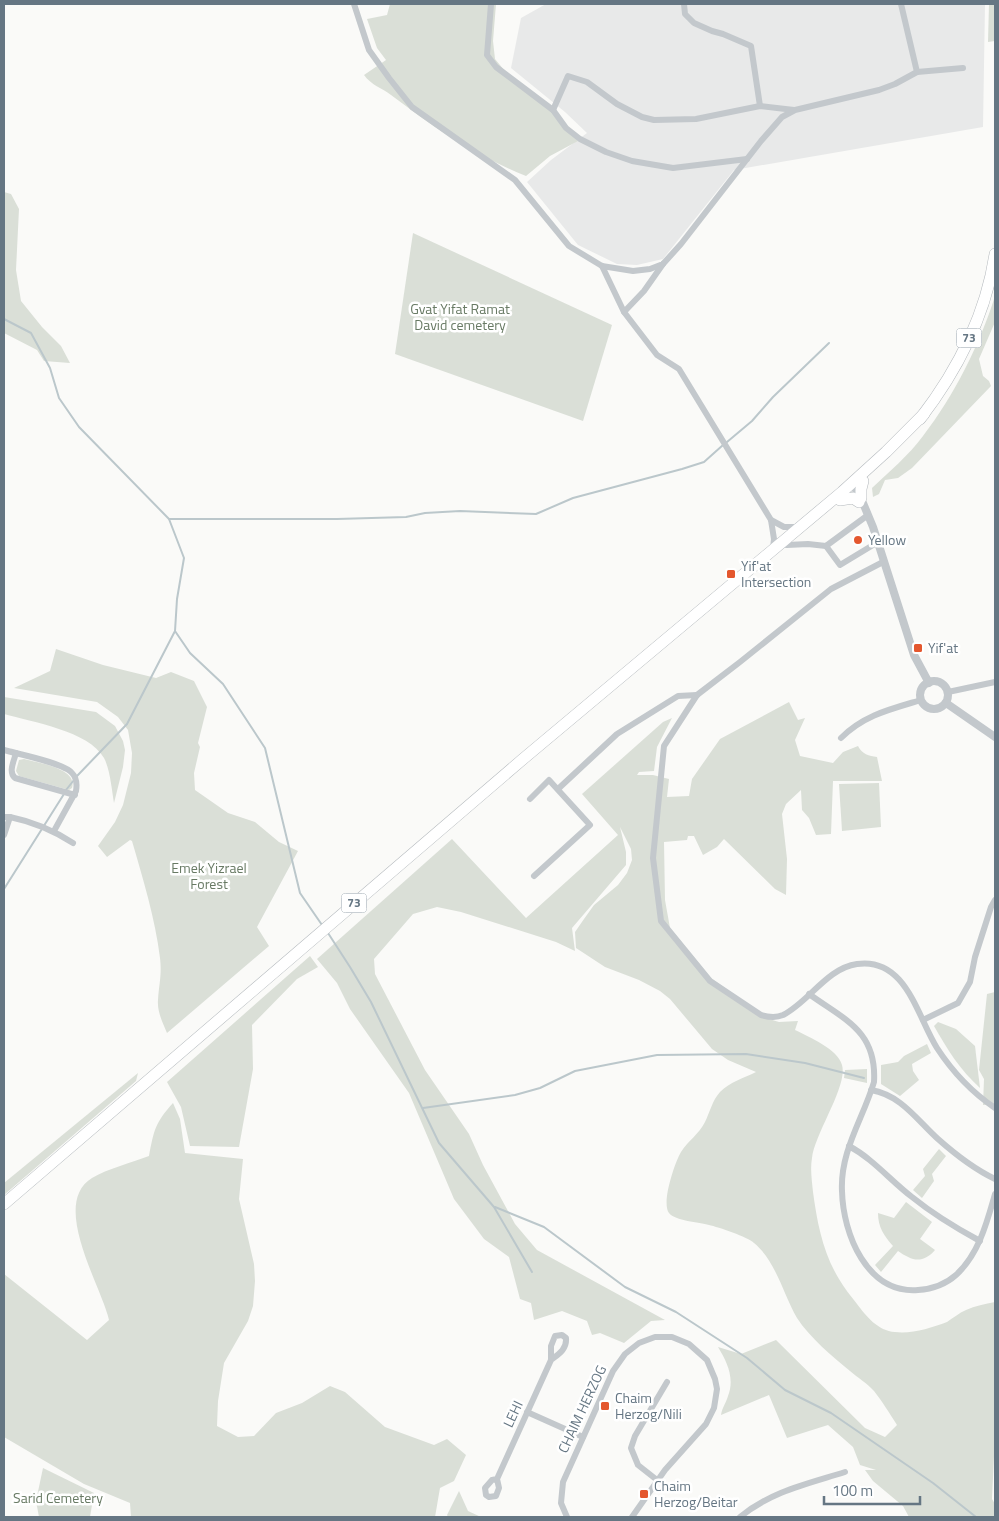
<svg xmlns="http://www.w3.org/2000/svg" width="999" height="1521" font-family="'Titillium Web',sans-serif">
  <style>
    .built { fill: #e8e9e9 }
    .green { fill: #dadfd7 }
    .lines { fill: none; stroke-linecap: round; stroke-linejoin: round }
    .stream { stroke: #bbc7cb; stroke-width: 2 }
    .trunk-casing { stroke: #b4b9bd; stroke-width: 12 }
    .minor { stroke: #c3c8cc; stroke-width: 6 }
    .tertiary { stroke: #c3c8cc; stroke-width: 8 }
    .trunk { stroke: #fff; stroke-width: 11 }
    .poi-dot { fill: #e4572e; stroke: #fff; stroke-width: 2 }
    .labels { text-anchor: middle; stroke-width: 5; stroke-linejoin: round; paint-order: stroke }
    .shield { fill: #fff; stroke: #939fa8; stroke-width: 1 }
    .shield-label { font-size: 12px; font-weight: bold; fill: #657683 }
    .park-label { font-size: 14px; fill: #687a64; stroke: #fff }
    .poi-label { font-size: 14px; fill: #657683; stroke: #fff; text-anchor: start }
    .street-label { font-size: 14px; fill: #657683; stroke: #fff }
  </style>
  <rect width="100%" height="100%" fill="#fafaf8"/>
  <path class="built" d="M 546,4 L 985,4 L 983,127 L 734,170 L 663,259 L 637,265 L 617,264 L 578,245 L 527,182 L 551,160 L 587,133 L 565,112 L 511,68 L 521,18 Z"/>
  <g class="green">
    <path d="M 390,4 L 496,4 L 493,41 L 495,59 L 514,82 L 562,120 L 578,141 L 550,156 L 526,176 C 474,155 436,129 391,95 C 382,88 371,85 364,75 L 386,60 L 377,48 L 367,19 L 387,15 Z"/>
    <path d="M 989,4 L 995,4 L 995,41 L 988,42 Z"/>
    <path d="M 4,192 L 11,194 L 19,209 L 16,270 L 21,301 L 42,327 L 61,346 L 70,363 L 44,361 L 37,350 L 4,333 Z"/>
    <path d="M 413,233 L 612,325 L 583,421 L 395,354 Z"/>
    <path d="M 995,296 L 995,322 L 979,359 L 983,376 L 989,381 L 991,386 L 912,468 L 898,478 L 885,480 L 879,494 L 873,497 L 872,488 C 889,472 909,455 923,436 C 954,396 980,344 995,296 Z"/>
    <path d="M 56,649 L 103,665 L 156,678 L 171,672 L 194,681 L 207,707 L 198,743 L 200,747 L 194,773 L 195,790 L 228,813 L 255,822 L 279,842 L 298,851 L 257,927 L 269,946 L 167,1033 C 163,1023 157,1012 158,1000 C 159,984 162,975 160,958 C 155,918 143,879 132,841 L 130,840 L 107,857 L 98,846 L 115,822 L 123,805 L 131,773 L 132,753 L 128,730 L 118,717 L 97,702 L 14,688 L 50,671 Z"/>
    <path d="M 4,697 L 96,712 L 115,726 L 123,741 L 125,750 L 123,767 L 114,803 C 112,791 110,769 104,758 C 89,731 32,722 4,714 Z"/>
    <path d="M 789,702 L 798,720 L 805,718 L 795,740 L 800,756 L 833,763 L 843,752 L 858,746 C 862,754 869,756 877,757 L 882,781 L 833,781 L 831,834 L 816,835 L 809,818 L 802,810 L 801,790 L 786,804 L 782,814 L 787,859 L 786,895 L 775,889 L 724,839 L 717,847 L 703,855 L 694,836 L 688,836 L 687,840 L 664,842 L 665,900 L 670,928 L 711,978 L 769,1019 L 779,1022 L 798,1021 L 795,1030 C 809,1037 838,1049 842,1065 C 848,1086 815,1133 812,1158 C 810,1169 812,1181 813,1192 C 817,1222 823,1253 839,1279 C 844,1288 851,1296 857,1304 C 866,1316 878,1331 895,1332 C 912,1334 931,1328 947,1322 C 953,1318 959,1313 966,1310 C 975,1306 985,1304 995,1302 L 995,1435 L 992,1499 L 995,1504 L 995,1517 L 909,1517 L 903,1506 L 873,1481 L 865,1470 L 876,1470 L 860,1465 L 853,1447 L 828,1425 L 787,1438 L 769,1395 L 721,1415 C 722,1408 726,1403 728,1396 C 735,1378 727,1362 718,1347 L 741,1354 L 776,1340 L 865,1428 L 885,1437 L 897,1425 C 890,1414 882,1401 874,1391 C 867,1383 858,1378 850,1371 C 832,1356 810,1338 797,1318 C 783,1294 776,1261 754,1243 C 748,1237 718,1227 709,1225 C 699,1222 675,1221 669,1213 C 661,1203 675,1162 681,1152 C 688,1141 699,1134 705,1122 C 710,1112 712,1101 720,1092 C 730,1082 744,1078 756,1072 L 728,1060 L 712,1049 L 670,999 L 660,991 L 639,980 L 605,967 L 576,948 L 575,932 L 584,919 L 594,905 L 618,885 L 627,873 L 632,860 L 631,849 L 620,827 L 626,852 L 626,865 L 572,928 L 575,951 L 556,942 L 461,912 L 437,907 L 413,914 L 374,959 L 375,974 L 425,1070 L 469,1134 L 483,1165 L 515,1224 L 537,1250 L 665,1320 L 651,1321 L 624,1343 L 600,1333 L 592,1335 L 587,1321 L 562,1311 L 534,1320 L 531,1303 L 520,1299 L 509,1257 L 484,1239 L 454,1199 L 409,1093 L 350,1009 L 337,983 L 317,959 L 452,839 L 526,918 L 618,835 L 582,794 L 663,722 L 672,718 L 657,747 L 654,771 L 639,772 L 637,775 L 653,775 L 669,779 L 667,797 L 689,796 L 692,779 L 720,739 Z"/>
    <path d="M 24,759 C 38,763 78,768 72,788 L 69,790 L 19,776 L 16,771 L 19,760 Z"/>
    <path d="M 879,783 L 881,827 L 842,831 L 839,784 Z"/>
    <path d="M 310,956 L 318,967 L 297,979 L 252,1025 L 253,1069 L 239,1147 L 190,1146 L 181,1107 L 167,1082 Z"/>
    <path d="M 995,992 L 995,1104 L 983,1105 L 984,1079 L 979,1070 L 987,994 Z"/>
    <path d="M 938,1022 L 956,1029 L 975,1046 L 980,1088 C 960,1070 947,1049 934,1026 Z"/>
    <path d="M 927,1044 L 931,1053 L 912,1064 L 913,1071 L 919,1080 L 900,1096 L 881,1084 L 881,1065 L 898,1062 L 904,1056 Z"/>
    <path d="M 867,1069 L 867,1083 L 844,1078 L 845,1070 Z"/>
    <path d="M 138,1073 L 136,1081 L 4,1195 L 4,1183 Z"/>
    <path d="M 173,1103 L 180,1119 L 185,1153 L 243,1159 L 239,1199 L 254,1264 L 255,1281 L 253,1306 L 248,1321 L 224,1363 L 218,1401 L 217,1426 L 238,1437 L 254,1436 L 276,1413 L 302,1403 L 330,1386 L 345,1392 L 385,1427 L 434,1445 L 447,1439 L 466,1455 L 454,1481 L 440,1488 L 435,1517 L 131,1517 L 130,1503 L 84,1484 L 4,1437 L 4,1274 L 87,1340 L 109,1320 C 101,1285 50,1204 92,1178 C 107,1169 133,1162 149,1156 C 154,1130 155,1123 173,1103 Z"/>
    <path d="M 939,1149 L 946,1156 L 932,1174 L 934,1181 L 922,1198 L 913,1190 L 925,1176 L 923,1169 Z"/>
    <path d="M 906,1202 L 932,1222 L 920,1239 L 935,1250 C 922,1265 911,1260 898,1251 L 881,1272 L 875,1265 L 893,1246 C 884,1236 878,1227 878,1213 L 894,1218 Z"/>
    <path d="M 43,1468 L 94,1493 L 90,1517 L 39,1517 L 36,1501 Z"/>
    <path d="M 459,1491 L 468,1511 L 481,1517 L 448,1517 L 447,1515 Z"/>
  </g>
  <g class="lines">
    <g class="stream">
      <path d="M 4,319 L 31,333 L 50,368 L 59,398 L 79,427 L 169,519 L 184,558 L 177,599 L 175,631 L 190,653 L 223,684 L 265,748 L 300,893 L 322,925"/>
      <path d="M 727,442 L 752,421 L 773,397 L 829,343"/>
      <path d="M 169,519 L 337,519 L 406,517 L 425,513 L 460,511 L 536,514 L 573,498 L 682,469 L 704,462 L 723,445"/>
      <path d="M 77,776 L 127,724 L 175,631"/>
      <path d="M 66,790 L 74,780"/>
      <path d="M 4,889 L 64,794"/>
      <path d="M 328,933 L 350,967 L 371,1002 L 439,1143 L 494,1207 L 532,1272"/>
      <path d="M 423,1108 L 515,1095 L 540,1088 L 575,1071 L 657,1055 L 746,1054 L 805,1063 L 864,1078"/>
      <path d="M 495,1207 L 544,1227 L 625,1287 L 676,1312 L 747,1358 L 785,1390 L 831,1413 L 933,1483 L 976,1517"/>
    </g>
    <g class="trunk-casing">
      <g id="trunk">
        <path d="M 920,419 C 957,371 986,314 995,254"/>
        <path d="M 861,498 L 861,489 L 863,481"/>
        <path d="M 840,500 L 853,498 L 859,502"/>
        <path d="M 4,1204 L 523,759 L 842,492 L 886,452 L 924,414"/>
      </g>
    </g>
    <g class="minor">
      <path d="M 354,4 L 369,50 L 389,78 L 412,107 L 515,180 L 569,246 L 602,266 L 633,271 L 650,269 L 663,264 L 681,244 L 761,141 L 782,117 L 795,110 L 879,90 L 895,84 L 917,72 L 901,4"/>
      <path d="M 491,4 L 487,55 L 496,67 L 553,110 L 566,128 L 580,139 L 606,152 L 632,161 L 673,168 L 747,159"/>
      <path d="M 684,4 L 685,14 L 694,23 L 712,31 L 723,34 L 751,46 L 760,106"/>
      <path d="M 917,72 L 963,68"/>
      <path d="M 553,110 L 568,76 L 587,82 L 617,104 L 642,117 L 654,120 L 696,119 L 760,106 L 794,110"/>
      <path d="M 602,266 L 624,312 L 644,291 L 663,264"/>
      <path d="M 624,312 L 657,355 L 679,369 L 771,520 L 784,527 L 799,527"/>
      <path d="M 771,520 L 774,539 L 773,548"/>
      <path d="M 787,545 L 808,544 L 826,546 L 868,515"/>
      <path d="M 826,546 L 840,565 L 878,542"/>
      <path d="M 883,562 L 831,589 L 740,662 L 697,695 L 664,746 L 653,858 L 661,921 L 710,981 L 761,1015 C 768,1017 776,1018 783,1015 C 808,1003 827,968 857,964 C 906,957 917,1016 937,1048 C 952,1071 973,1093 995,1108"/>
      <path d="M 948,692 L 995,682"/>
      <path d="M 841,738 C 864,715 891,709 921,700"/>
      <path d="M 4,750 C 18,754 64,763 72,773 C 77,778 77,785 76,791 L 54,831"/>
      <path d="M 16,753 C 14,761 8,772 15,778 L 75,795"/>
      <path d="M 558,789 L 617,734 L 678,696 L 697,695"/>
      <path d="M 530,799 L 549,780 L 590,825 L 534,876"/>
      <path d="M 4,817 L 10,817 L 4,835"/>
      <path d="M 10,817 C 34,822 53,830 73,843"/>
      <path d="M 809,994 C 845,1020 877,1031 874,1082 C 863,1119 840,1151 842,1191 C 843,1234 867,1294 918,1290 C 932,1289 946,1284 956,1275 C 979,1254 987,1222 995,1194"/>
      <path d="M 923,1020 L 958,1003 L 970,982 L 975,957 L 991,907 L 995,900"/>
      <path d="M 871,1090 C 901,1095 917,1120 938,1139 C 956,1155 974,1169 995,1179"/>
      <path d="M 849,1146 C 873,1159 890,1180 912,1197 C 933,1214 956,1228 980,1241"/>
      <path d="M 527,1412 L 583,1437"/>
      <path d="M 497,1479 L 492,1480 L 485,1488 L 486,1495 L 489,1497 L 496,1496 L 499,1488 L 497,1479 L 551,1360 L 551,1346 L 555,1336 L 562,1335 L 566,1338 C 567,1349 559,1354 551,1360"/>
      <path d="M 657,1480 L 638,1465 L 631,1448 L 635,1436 L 667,1382"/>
      <path d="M 567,1517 L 561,1503 L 563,1482 L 613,1371 L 625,1354 L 639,1343 L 655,1337 L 672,1337 L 689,1344 L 707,1360 L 715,1379 L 717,1389 L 714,1408 L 706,1424 L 665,1470 L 632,1517"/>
      <path d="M 740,1517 C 772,1491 807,1484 845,1472"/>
    </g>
    <g class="tertiary">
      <path d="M 849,485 L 855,488 L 863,503 L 873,527 L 914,655 L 929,683"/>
      <circle cx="934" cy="695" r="14"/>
      <path d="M 946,703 L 995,737"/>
    </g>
    <use href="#trunk" class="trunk"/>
  </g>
  <g class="poi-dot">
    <circle cx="858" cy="540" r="5"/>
    <rect x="726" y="569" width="10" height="10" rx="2.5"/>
    <rect x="913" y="643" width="10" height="10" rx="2.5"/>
    <rect x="600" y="1401" width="10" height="10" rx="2.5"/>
    <rect x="639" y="1489" width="10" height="10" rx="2.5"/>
  </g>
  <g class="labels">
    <g class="shield">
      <rect x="956.5" y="328.5" width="25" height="19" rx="4"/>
      <rect x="341.5" y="893.5" width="25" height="19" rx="4"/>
    </g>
    <g class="shield-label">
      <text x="969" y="342">73</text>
      <text x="354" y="907">73</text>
    </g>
    <g class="park-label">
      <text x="460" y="314">Gvat Yifat Ramat<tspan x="460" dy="16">David cemetery</tspan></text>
      <text x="209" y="873">Emek Yizrael<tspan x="209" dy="16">Forest</tspan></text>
      <text x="58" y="1503">Sarid Cemetery</text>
    </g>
    <g class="poi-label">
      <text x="868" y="545">Yellow</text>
      <text x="741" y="571">Yif'at<tspan x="741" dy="16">Intersection</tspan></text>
      <text x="928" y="653">Yif'at</text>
      <text x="615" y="1403">Chaim<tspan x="615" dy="16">Herzog/Nili</tspan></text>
      <text x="654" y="1491">Chaim<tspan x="654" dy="16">Herzog/Beitar</tspan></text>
    </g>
    <g class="street-label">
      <text transform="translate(582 1409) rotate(-65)" y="5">CHAIM HERZOG</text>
      <text transform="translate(513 1414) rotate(-65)" y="5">LEHI</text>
    </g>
  </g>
  <rect width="999" height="1521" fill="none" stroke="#657683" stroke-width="10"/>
  <path d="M824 1496v8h96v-8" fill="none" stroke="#657683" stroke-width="2.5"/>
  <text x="832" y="1496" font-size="15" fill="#657683" stroke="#ffffff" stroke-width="4" paint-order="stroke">100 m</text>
</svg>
